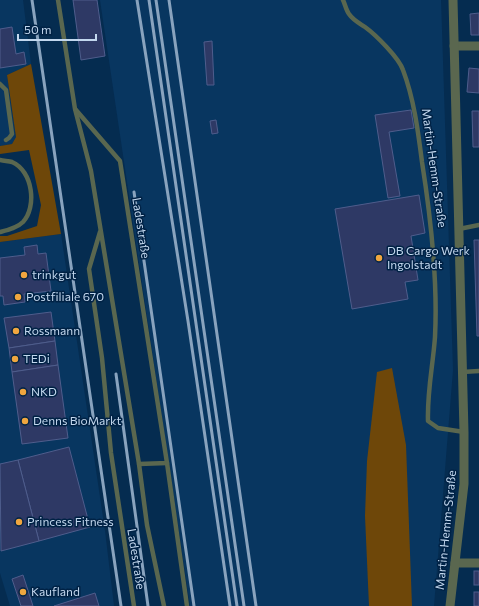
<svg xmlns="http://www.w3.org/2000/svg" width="479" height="606" font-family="Commissioner,sans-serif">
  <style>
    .built { fill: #083660 }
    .forest { fill: #6e4709 }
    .building { fill: #2e3965; stroke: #4f5d8c }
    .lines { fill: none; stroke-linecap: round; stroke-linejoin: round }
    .lane { stroke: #5a674f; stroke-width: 4.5 }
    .street { stroke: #5a674f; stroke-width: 9 }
    .rail { stroke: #89a3be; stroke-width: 3 }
    .poi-dot { fill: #f0a63f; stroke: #002245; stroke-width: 1.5 }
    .labels { text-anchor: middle; stroke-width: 3; stroke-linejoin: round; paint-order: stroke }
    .street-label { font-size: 12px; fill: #c2d7ee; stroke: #002245 }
    .poi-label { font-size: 12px; fill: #c2d7ee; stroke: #002245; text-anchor: start }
  </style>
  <rect width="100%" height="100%" fill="#052c50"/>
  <g class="built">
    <path d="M 0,0 L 23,0 L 31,64 L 7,75 L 16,137 L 12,144 L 0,146 Z"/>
    <path d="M 100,0 L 441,0 L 453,370 L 434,606 L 190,606 Z"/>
    <path d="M 61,234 L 105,531 L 114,606 L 10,606 L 0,573 L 0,242 Z"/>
  </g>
  <g class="forest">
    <path d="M 31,64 L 61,234 L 0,242 L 0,236 L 7,236 L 37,226 L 41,205 L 29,150 L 0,154 L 0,146 L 12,144 L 16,137 L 7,75 Z"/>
    <path d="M 392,368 L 406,445 L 412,606 L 369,606 L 365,516 L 367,461 L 377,372 Z"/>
  </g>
  <g class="building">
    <path d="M 73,0 L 97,0 L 105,56 L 81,60 Z"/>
    <path d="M 479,13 L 479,35 L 471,35 L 470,14 Z"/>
    <path d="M 12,27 L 16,54 L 24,52 L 26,64 L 0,68 L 0,29 Z"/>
    <path d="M 212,41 L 214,85 L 207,85 L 204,42 Z"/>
    <path d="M 469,68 L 479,69 L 479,93 L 467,92 Z"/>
    <path d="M 411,110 L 414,128 L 389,132 L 400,196 L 388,198 L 375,115 Z"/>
    <path d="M 472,111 L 479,111 L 479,147 L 473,147 Z"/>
    <path d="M 216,120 L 218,133 L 212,134 L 210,121 Z"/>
    <path d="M 419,195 L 425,233 L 411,236 L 418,280 L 405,282 L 408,299 L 352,309 L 335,209 Z"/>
    <path d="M 474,240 L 479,240 L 479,336 L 477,336 Z"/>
    <path d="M 37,245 L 38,254 L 46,253 L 51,291 L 24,294 L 25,302 L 4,305 L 3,296 L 0,296 L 0,258 L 25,255 L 24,247 Z"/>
    <path d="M 51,312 L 55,341 L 9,348 L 4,318 Z"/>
    <path d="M 55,341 L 58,365 L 12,372 L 9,348 Z"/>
    <path d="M 58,365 L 68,438 L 22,444 L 12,372 Z"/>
    <path d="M 69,447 L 90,527 L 39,541 L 18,460 Z"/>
    <path d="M 18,460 L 39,541 L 1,551 L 0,464 Z"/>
    <rect x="474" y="571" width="5" height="14"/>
    <path d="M 23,575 L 33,606 L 21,606 L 12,579 Z"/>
    <rect x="474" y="592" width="5" height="14"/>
    <path d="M 95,593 L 99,606 L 54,606 Z"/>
  </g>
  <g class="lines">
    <g class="lane">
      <path d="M 58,0 L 75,109 L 91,171 L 139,464 L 147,525 L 164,606"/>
      <path d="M 343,0 C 345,4 346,10 349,14 C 353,20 359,23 365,27 C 376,35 399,58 403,70 C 414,99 418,131 422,162 C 431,219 438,278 435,337 C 433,365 427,392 428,421 L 438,428 L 464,432"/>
      <path d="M 0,84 L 6,90 L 12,134 L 9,138 L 6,140"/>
      <path d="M 76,110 L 120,161 L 167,463 L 139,464"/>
      <path d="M 0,160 C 4,161 9,161 12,162 C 33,171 37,207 23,222 C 17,228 8,230 0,232"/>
      <path d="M 459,229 L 479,225"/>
      <path d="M 100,232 L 89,269 L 102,358 L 111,453 L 134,606"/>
      <path d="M 462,372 L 479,371"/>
      <path d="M 167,463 L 187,606"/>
    </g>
    <g class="street">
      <path d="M 454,46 L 479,46"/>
      <path d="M 455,563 L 479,563"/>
      <path d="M 450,606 L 464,484 L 464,432 L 453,0"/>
    </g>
    <g class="rail">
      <path d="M 32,0 L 121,606"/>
      <path d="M 137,0 L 188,321 L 230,606"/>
      <path d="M 149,0 L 237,606"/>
      <path d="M 156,0 L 244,606"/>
      <path d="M 169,0 L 256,606"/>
      <path d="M 134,192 L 194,606"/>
      <path d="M 116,374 L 148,606"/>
    </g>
  </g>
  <g class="poi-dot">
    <circle cx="379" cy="258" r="4"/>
    <circle cx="24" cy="275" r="4"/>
    <circle cx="18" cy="297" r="4"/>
    <circle cx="16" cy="331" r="4"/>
    <circle cx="15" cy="359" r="4"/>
    <circle cx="23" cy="392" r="4"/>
    <circle cx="25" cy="421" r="4"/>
    <circle cx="19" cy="522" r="4"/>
    <circle cx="23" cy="592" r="4"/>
  </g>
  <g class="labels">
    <g class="street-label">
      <text transform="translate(434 168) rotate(82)" y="4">Martin-Hemm-Straße</text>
      <text transform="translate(141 228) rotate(81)" y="4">Ladestraße</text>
      <text transform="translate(446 530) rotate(-84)" y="4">Martin-Hemm-Straße</text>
      <text transform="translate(136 559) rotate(81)" y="4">Ladestraße</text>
    </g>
    <g class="poi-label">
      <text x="387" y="255">DB Cargo Werk<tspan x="387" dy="14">Ingolstadt</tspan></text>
      <text x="32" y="279">trinkgut</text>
      <text x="26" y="301">Postfiliale 670</text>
      <text x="24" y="335">Rossmann</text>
      <text x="23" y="363">TEDi</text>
      <text x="31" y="396">NKD</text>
      <text x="33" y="425">Denns BioMarkt</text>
      <text x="27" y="526">Princess Fitness</text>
      <text x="31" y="596">Kaufland</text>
    </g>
  </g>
  <path d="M18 34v6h78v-6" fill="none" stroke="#c2d7ee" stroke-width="2"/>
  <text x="24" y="34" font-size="12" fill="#c2d7ee" stroke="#002245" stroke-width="3" paint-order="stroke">50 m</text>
</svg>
